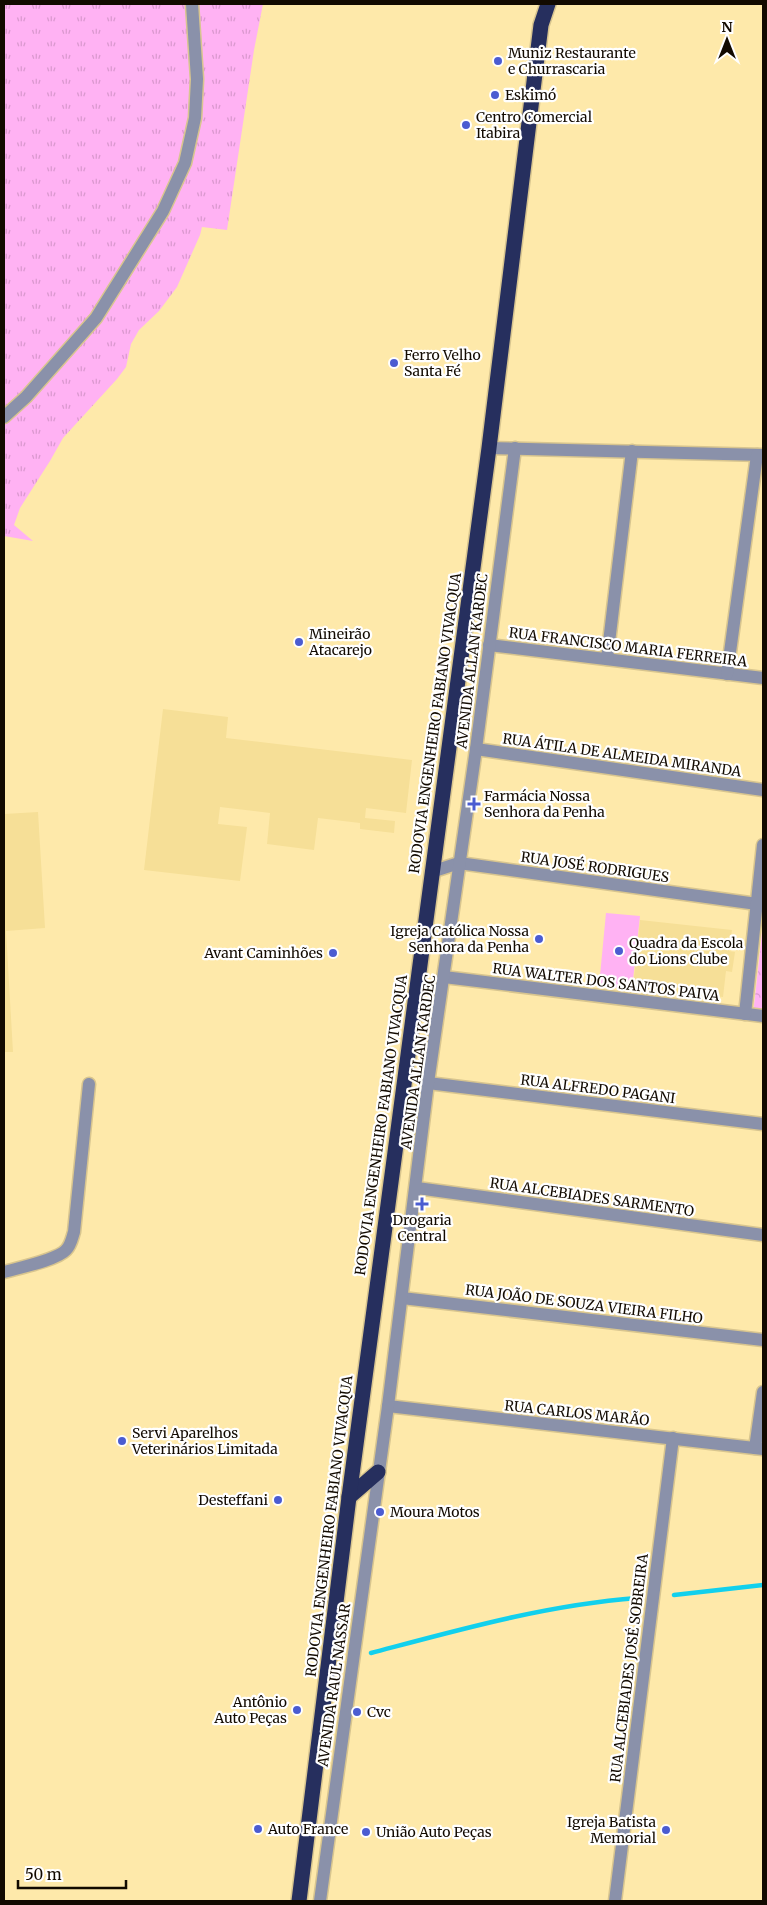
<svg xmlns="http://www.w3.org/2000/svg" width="767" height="1905" font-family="Merriweather,serif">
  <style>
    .built { fill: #f6df97 }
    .grass { fill: url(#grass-tufts) }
    .forest { fill: url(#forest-crowns) }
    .garden { fill: #ffb2f3 }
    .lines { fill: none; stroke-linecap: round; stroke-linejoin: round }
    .stream { stroke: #12d0ed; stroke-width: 4.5 }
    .minor-casing { stroke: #d8c58f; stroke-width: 15 }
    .highway-casing { stroke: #d8c58f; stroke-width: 18 }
    .minor { stroke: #8a91aa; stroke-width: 12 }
    .highway { stroke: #262f5e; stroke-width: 15 }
    .poi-dot { fill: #4b5cd1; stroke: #fff; stroke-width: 2 }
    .labels { text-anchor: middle; stroke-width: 4.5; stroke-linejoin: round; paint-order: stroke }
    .poi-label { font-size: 14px; fill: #120a00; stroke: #fff; text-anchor: start }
    .street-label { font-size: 14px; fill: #120a00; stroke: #fff }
  </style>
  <defs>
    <pattern id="grass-tufts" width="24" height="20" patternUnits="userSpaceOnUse" patternTransform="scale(1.25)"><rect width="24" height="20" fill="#ffb2f3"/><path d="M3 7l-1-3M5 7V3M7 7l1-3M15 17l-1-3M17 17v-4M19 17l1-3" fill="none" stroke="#da98cf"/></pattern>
    <pattern id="forest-crowns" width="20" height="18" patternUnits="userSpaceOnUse" patternTransform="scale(1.25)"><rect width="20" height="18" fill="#ffb2f3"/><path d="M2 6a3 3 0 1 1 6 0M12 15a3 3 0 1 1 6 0" fill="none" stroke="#da98cf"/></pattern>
  </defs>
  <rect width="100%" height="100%" fill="#fee9aa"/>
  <g class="built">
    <path d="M 163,709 L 228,717 L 226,738 L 412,760 L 406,813 L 366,808 L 365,818 L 395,821 L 394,833 L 360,829 L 360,823 L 318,818 L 314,850 L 267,844 L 270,813 L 220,807 L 218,824 L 247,827 L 240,881 L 144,870 Z"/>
    <path d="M 38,812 L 45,928 L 6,931 L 13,1052 L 4,1052 L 4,814 Z"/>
    <path d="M 640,920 L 732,930 L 729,951 L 735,952 L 732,972 L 726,971 L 723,997 L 633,987 Z"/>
  </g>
  <path class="grass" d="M 4,4 L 263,4 L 254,50 L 227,230 L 202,227 L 200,235 L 177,287 L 159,311 L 139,330 L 131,344 L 126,367 L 117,379 L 63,438 L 50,461 L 20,508 L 14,525 L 33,541 L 4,536 Z"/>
  <path class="forest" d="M 763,923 L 763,1012 L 754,1010 L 754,1006 Z"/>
  <path class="garden" d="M 606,913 L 640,916 L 632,989 L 599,986 Z"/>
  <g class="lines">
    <g class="stream">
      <path d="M 674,1595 L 763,1585"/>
      <path d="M 371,1653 C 458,1630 546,1605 637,1598"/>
    </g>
    <g class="minor-casing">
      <g id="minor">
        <path d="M 4,417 L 26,397 L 96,318 L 163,211 L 185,163 L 195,118 L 197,79 L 192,4"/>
        <path d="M 489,448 L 763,455"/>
        <path d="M 489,645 L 763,678"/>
        <path d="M 607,659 L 632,451"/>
        <path d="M 727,674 L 757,455"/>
        <path d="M 476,749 L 763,790"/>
        <path d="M 431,872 L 459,863 L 757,904"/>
        <path d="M 444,977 L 763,1016"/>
        <path d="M 745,1014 L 763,845"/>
        <path d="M 428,1083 L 763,1124"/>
        <path d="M 417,1188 L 763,1235"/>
        <path d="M 4,1272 C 18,1268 57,1260 66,1250 C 71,1245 72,1238 74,1232 L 89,1084"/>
        <path d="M 402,1298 L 763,1340"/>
        <path d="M 388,1406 L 763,1449"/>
        <path d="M 755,1448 L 763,1392"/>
        <path d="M 320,1901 L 388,1406 L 428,1083 L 476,749 L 515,448"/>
        <path d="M 615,1901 L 673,1438"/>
      </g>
    </g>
    <g class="highway-casing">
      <g id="highway">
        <path d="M 349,1497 L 378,1472"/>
        <path d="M 299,1901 L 349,1497 L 489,448 L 541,25 L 548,4"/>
      </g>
    </g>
    <use href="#minor" class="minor"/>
    <use href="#highway" class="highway"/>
  </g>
  <g class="poi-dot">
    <circle cx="498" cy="61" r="5"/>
    <circle cx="495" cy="95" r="5"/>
    <circle cx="466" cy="125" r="5"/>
    <circle cx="394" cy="363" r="5"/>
    <circle cx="299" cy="642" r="5"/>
    <path d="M471.5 796.5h5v5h5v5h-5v5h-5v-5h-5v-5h5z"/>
    <circle cx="539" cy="939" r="5"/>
    <circle cx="619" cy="951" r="5"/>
    <circle cx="333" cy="953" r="5"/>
    <path d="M419.5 1196.5h5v5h5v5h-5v5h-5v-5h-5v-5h5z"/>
    <circle cx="122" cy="1441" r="5"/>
    <circle cx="278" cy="1500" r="5"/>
    <circle cx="380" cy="1512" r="5"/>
    <circle cx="297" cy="1710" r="5"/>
    <circle cx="357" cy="1712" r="5"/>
    <circle cx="258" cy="1829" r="5"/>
    <circle cx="666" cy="1830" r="5"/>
    <circle cx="366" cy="1832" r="5"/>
  </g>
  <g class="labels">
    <g class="poi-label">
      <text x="508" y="58">Muniz Restaurante<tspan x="508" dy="16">e Churrascaria</tspan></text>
      <text x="505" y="100">Eskimó</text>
      <text x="476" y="122">Centro Comercial<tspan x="476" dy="16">Itabira</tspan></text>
      <text x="404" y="360">Ferro Velho<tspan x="404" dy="16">Santa Fé</tspan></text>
      <text x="309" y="639">Mineirão<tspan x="309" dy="16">Atacarejo</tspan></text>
      <text x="484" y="801">Farmácia Nossa<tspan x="484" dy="16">Senhora da Penha</tspan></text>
      <text x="529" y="936" text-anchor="end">Igreja Católica Nossa<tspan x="529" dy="16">Senhora da Penha</tspan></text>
      <text x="629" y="948">Quadra da Escola<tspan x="629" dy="16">do Lions Clube</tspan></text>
      <text x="323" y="958" text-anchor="end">Avant Caminhões</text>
      <text x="422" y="1225" text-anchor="middle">Drogaria<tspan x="422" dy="16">Central</tspan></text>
      <text x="132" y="1438">Servi Aparelhos<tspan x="132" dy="16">Veterinários Limitada</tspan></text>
      <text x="268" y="1505" text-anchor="end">Desteffani</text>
      <text x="390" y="1517">Moura Motos</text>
      <text x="287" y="1707" text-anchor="end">Antônio<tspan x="287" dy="16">Auto Peças</tspan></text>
      <text x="367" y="1717">Cvc</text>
      <text x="656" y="1827" text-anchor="end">Igreja Batista<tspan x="656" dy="16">Memorial</tspan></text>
      <text x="268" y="1834">Auto France</text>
      <text x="376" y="1837">União Auto Peças</text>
    </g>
    <g class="street-label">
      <text transform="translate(628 647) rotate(7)" y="5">RUA FRANCISCO MARIA FERREIRA</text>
      <text transform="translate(472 661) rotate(-83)" y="5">AVENIDA ALLAN KARDEC</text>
      <text transform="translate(435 723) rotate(-82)" y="5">RODOVIA ENGENHEIRO FABIANO VIVACQUA</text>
      <text transform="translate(622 755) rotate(8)" y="5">RUA ÁTILA DE ALMEIDA MIRANDA</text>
      <text transform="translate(595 867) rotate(8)" y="5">RUA JOSÉ RODRIGUES</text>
      <text transform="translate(606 982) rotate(7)" y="5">RUA WALTER DOS SANTOS PAIVA</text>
      <text transform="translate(418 1062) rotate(-82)" y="5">AVENIDA ALLAN KARDEC</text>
      <text transform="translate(598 1089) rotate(7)" y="5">RUA ALFREDO PAGANI</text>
      <text transform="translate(381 1125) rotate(-82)" y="5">RODOVIA ENGENHEIRO FABIANO VIVACQUA</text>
      <text transform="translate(592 1197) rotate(8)" y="5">RUA ALCEBIADES SARMENTO</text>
      <text transform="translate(584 1304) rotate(7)" y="5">RUA JOÃO DE SOUZA VIEIRA FILHO</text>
      <text transform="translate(577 1413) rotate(6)" y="5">RUA CARLOS MARÃO</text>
      <text transform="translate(329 1526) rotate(-83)" y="5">RODOVIA ENGENHEIRO FABIANO VIVACQUA</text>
      <text transform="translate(629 1668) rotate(-83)" y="5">RUA ALCEBIADES JOSÉ SOBREIRA</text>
      <text transform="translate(334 1685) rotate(-82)" y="5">AVENIDA RAUL NASSAR</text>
    </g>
  </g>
  <rect width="767" height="1905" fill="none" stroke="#120a00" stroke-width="10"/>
  <g transform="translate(727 40)" stroke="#ffffff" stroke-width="4" paint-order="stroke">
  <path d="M0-4L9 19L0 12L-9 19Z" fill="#120a00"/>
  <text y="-8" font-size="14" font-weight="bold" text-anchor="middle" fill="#120a00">N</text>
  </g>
  <path d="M18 1880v8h108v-8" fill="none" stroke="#120a00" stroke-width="2.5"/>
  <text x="25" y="1880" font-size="15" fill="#120a00" stroke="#ffffff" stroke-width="4" paint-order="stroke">50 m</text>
</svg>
